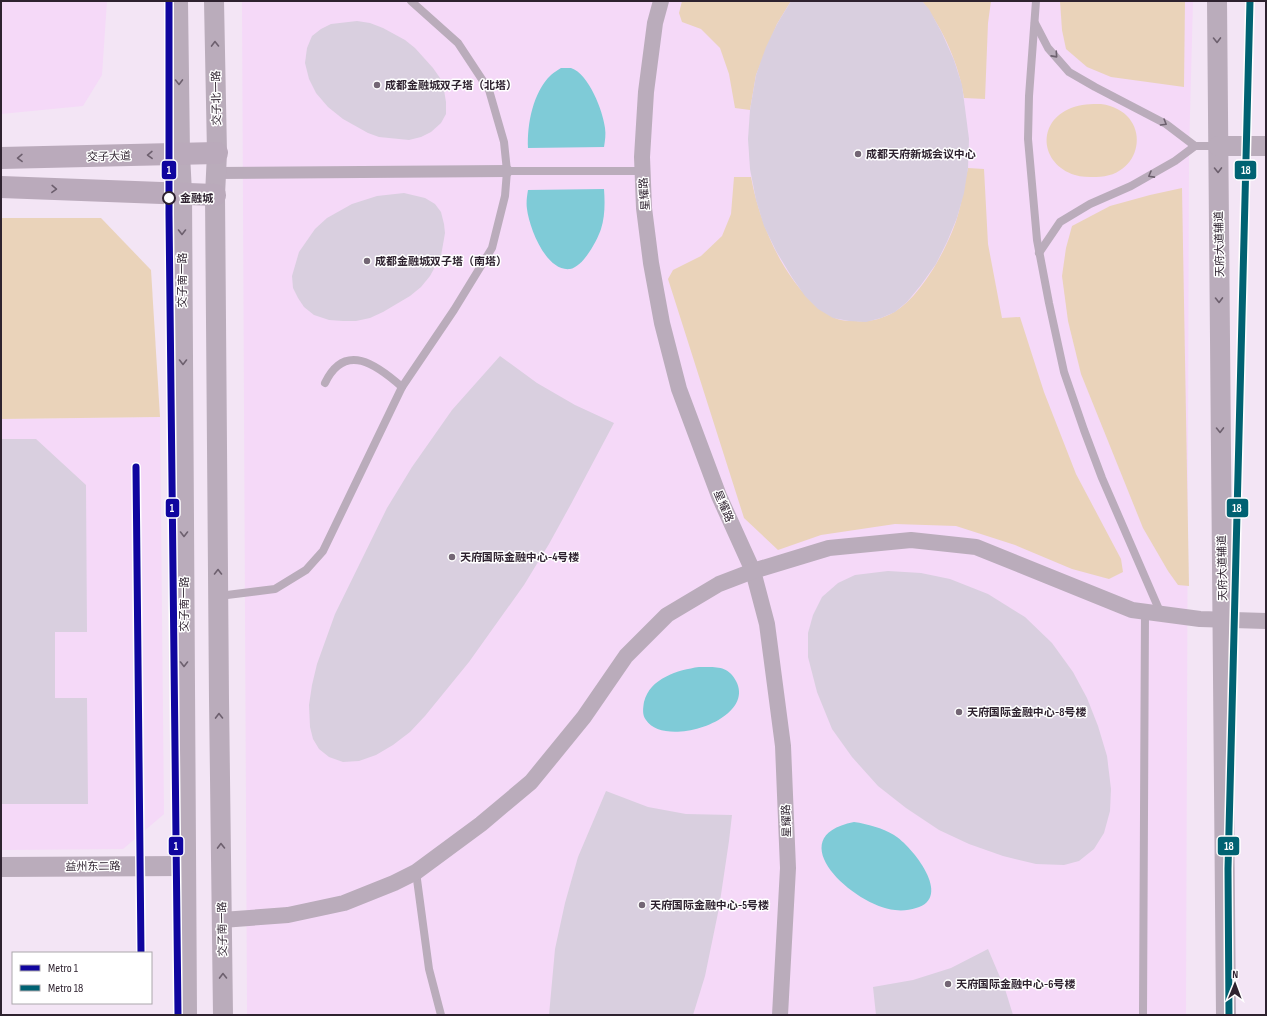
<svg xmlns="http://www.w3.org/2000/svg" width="1267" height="1016" font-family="'Sofia Sans Condensed','Noto Sans SC',sans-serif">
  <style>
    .built { fill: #f5d9f8 }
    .green { fill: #ead3ba }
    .water { fill: #7fcbd7 }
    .building { fill: #d9cfdf }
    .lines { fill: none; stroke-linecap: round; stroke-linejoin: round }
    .service { stroke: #baacbb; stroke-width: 8 }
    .pedestrian { stroke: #baacbb; stroke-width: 12 }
    .minor { stroke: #baacbb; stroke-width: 16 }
    .tertiary { stroke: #baacbb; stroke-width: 20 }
    .secondary { stroke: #baaabb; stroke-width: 22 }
    .metro-1-casing { stroke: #fff; stroke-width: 10 }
    .metro-2-casing { stroke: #fff; stroke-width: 10 }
    .metro-1 { stroke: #10069f; stroke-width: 7 }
    .metro-2 { stroke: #006272; stroke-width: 7 }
    .oneway { stroke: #6d606e }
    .oneway2 { stroke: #6d5f6e }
    .poi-dot { fill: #736674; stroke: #fff; stroke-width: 1.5 }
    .stop-dot { fill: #fff; stroke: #2e222f; stroke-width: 2 }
    .labels { text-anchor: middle; stroke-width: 3; stroke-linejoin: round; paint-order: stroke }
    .poi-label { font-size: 11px; font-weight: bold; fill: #2e222f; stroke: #fff; text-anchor: start }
    .street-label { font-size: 11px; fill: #2e222f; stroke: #fff }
    .stop-label { font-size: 11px; font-weight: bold; fill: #2e222f; stroke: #fff; text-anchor: start }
    .line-badge { stroke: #fff; stroke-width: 1.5 }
    .badge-label { font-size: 11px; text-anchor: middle; font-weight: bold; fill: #fff }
  </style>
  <rect width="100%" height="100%" fill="#f3e5f5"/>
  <g class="built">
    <path d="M 1,1 L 107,1 L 102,75 L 83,106 L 1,114 Z"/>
    <path d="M 242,1 L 1193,1 L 1189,152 L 1186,1015 L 247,1015 Z"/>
    <path d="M 160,417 L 164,814 L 123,849 L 1,850 L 1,419 Z"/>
  </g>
  <g class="green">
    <path d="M 682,1 L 791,1 L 777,24 L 756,75 L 750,110 L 735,108 L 729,74 L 720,48 L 701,29 L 682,22 L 679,13 Z"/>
    <path d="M 922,1 L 991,1 L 988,23 L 985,99 L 964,98 C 959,64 943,29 922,1 Z"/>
    <path d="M 1060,1 L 1185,1 L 1184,87 L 1111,77 L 1087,67 L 1066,49 L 1062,30 Z"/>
    <path d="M 1101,104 C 1153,111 1146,177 1096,177 C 1089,177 1081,177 1075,175 C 1040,164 1036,122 1071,108 C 1081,104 1091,104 1101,104 Z"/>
    <path d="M 968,168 L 984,169 L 988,244 L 1002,318 L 1020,317 L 1044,392 L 1076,474 L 1121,559 L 1123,572 L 1109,579 L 1072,569 L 1015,545 L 956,526 L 895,524 L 821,535 L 778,550 L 744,518 L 668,279 L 673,270 L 701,256 L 722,236 L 731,214 L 734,177 L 751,177 C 760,226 787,291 833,317 C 839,321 849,321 856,321 C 870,322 882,319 894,312 C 921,297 948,247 957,218 C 962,202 964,184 968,168 Z"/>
    <path d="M 1182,188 L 1189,586 L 1178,585 L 1168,571 L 1143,528 L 1081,374 L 1068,321 L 1062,276 L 1066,248 L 1072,226 L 1110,206 L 1150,195 Z"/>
    <path d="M 1,218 L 101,218 L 151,270 L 160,417 L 1,419 Z"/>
  </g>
  <g class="water">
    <path d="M 561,68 C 564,68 568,68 571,68 C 589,74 603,111 605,128 C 606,134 605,141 604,147 L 528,148 C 527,124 533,92 551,75 C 554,72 558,70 561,68 Z"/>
    <path d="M 604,189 C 605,202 605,217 601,229 C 597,241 583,267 570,269 C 546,272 529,227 527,209 C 526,203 527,196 528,190 Z"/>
    <path d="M 699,667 C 715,667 728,665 736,681 C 757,720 664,749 646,720 C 642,715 643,708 644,702 C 650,678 678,670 699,667 Z"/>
    <path d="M 854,822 C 868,824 882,828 894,835 C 912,846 954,898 916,908 C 910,910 902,911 895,910 C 854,906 778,837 854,822 Z"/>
  </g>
  <g class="building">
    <path d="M 791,1 L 922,1 L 929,9 L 942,33 L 954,60 L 962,85 L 969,139 L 968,168 L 964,193 L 957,218 L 947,242 L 936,264 L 921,285 L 907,302 L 895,312 L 881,318 L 866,322 L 849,321 L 833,318 L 818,309 L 805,296 L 793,279 L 776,251 L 764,226 L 756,200 L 750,169 L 748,139 L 750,110 L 756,75 L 766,47 L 777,24 Z"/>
    <path d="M 357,21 L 370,23 L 383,28 L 405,40 L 415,48 L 433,68 L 440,78 L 444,90 L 446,102 L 446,114 L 441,123 L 431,132 L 421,137 L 409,140 L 379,137 L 368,133 L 343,119 L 328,107 L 316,93 L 309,79 L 305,63 L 307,48 L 312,36 L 321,29 L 331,24 Z"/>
    <path d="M 404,193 L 425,198 L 435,204 L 441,212 L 444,224 L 445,233 L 441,256 L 430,276 L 421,287 L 410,296 L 383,312 L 370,318 L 356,321 L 343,321 L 329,320 L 314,315 L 304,307 L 298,298 L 293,288 L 292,276 L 299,252 L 315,229 L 327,218 L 352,204 L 377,196 Z"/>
    <path d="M 500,356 L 537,383 L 575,405 L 614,423 L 571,504 L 549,544 L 524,585 L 469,662 L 425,716 L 410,732 L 393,745 L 376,755 L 359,761 L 343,762 L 329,757 L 319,749 L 313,739 L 310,727 L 309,705 L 312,685 L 317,664 L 335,614 L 387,508 L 412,467 L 452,410 Z"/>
    <path d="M 1,439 L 36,439 L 86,485 L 87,632 L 55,632 L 55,698 L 87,698 L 88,804 L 1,804 Z"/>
    <path d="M 888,571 L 921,573 L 950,579 L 988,594 L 1025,617 L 1052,643 L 1073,672 L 1087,698 L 1098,726 L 1107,756 L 1111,789 L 1110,811 L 1104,833 L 1094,849 L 1079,861 L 1064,865 L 1036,864 L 1003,856 L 969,844 L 939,830 L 906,808 L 878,786 L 852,757 L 832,729 L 817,692 L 808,657 L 808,633 L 813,615 L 822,597 L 838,583 L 855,575 Z"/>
    <path d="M 606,791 L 648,807 L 686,814 L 732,815 L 729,841 L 719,908 L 705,976 L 693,1015 L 549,1015 L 555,949 L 565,903 L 578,857 Z"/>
    <path d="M 988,949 L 1005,989 L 1013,1015 L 876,1015 L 873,987 L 913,980 L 951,968 Z"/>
  </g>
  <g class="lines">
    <g class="service">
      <path d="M 1036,1 L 1029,96 L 1028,139 L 1037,240 L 1049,303 L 1064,372 L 1084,430 L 1102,478 L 1161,614"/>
      <path d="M 1035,23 L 1048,48 L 1069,72 L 1095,87 L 1166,124 L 1195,146 L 1218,146"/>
      <path d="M 507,171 L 642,171"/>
      <path d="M 1039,253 L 1060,222 L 1090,204 L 1131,186 L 1175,161 L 1195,146"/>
      <path d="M 325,383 C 345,341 377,365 402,387"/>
      <path d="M 219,596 L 275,589 L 306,570 L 323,551 L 402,387 L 454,310 L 492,248 L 505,196 L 507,171 L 504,142 L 489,90 L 458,43 L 411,1"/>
      <path d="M 416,872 L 429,969 L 441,1015"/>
      <path d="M 1143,1015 L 1145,612"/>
    </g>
    <path class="pedestrian" d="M 216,173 L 507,171"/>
    <g class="minor">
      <path d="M 661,1 L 655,23 L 646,92 L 642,157 L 644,208 L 651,263 L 662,323 L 679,389 L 719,496 L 753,571 L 767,624 L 783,746 L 788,868 L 780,1015"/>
      <path d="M 222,920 L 288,915 L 344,903 L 394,883 L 416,872 L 481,824 L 531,782 L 584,717 L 626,656 L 667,615 L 719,584 L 753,571 L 829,548 L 911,540 L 976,547 L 1132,610 L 1200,619 L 1266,621"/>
    </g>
    <g class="tertiary">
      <path d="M 178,1 L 180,154 L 182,193 L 187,1015"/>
      <path d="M 214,1 L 217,153 L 215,195 L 219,699 L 223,1015"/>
      <path d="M 1217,1 L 1226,1015"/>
      <path d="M 1218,146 L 1266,146"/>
      <path d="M 1,867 L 185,866"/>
    </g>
    <g class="secondary">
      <path d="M 1,158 L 217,153"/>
      <path d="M 1,187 L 215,195"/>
    </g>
    <g class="metro-1-casing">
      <g id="metro-1">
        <path d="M 169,1 L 169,214 L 178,1015"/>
        <path d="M 136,467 L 141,953"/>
      </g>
    </g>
    <g class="metro-2-casing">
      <path id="metro-2" d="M 1229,1015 L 1228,869 L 1250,1"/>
    </g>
    <use href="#metro-1" class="metro-1"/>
    <use href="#metro-2" class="metro-2"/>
  </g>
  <defs><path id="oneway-chevron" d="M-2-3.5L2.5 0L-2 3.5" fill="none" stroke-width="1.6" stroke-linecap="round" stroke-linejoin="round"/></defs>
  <g class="oneway">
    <use href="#oneway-chevron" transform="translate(1217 40) rotate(89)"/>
    <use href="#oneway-chevron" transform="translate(215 44) rotate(-91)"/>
    <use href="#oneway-chevron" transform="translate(1055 55) rotate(48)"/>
    <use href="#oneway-chevron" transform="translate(179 82) rotate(89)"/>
    <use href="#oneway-chevron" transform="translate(1164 123) rotate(31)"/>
    <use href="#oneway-chevron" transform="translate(1218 170) rotate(89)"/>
    <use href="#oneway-chevron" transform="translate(1151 175) rotate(151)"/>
    <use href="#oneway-chevron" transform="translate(182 232) rotate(90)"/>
    <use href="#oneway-chevron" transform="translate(1219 300) rotate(89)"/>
    <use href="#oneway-chevron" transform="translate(183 362) rotate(90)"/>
    <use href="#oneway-chevron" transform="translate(1220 430) rotate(89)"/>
    <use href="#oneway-chevron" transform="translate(184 534) rotate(90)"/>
    <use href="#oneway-chevron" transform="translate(218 572) rotate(-90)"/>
    <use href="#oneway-chevron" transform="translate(184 664) rotate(90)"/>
    <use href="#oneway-chevron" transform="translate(219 716) rotate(-91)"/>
    <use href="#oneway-chevron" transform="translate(221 846) rotate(-91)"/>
    <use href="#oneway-chevron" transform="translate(223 976) rotate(-91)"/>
  </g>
  <g class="oneway2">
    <use href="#oneway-chevron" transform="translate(150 155) rotate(179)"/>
    <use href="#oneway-chevron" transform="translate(20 158) rotate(179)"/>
    <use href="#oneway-chevron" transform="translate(54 189) rotate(2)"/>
  </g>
  <g class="poi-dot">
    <circle cx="377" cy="85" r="4"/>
    <circle cx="858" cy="154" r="4"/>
    <circle cx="367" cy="261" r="4"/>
    <circle cx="452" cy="557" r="4"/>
    <circle cx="959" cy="712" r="4"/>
    <circle cx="642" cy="905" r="4"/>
    <circle cx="948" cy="984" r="4"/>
  </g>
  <circle class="stop-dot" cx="169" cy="198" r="6"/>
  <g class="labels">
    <g class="poi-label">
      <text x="385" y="89">成都金融城双子塔（北塔）</text>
      <text x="866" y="158">成都天府新城会议中心</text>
      <text x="375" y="265">成都金融城双子塔（南塔）</text>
      <text x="460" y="561">天府国际金融中心-4号楼</text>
      <text x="967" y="716">天府国际金融中心-8号楼</text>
      <text x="650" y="909">天府国际金融中心-5号楼</text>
      <text x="956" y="988">天府国际金融中心-6号楼</text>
    </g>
    <g class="street-label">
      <text transform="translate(216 98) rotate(-91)" y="4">交子北一路</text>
      <text transform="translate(109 156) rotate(-1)" y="4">交子大道</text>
      <text transform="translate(644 194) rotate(-94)" y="4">星耀路</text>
      <text transform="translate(1219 244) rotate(-91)" y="4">天府大道辅道</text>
      <text transform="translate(182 280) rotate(-90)" y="4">交子南一路</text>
      <text transform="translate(724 506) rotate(67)" y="4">星耀路</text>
      <text transform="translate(1222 568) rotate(-91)" y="4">天府大道辅道</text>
      <text transform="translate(184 604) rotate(-90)" y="4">交子南一路</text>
      <text transform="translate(786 821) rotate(-92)" y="4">星耀路</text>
      <text transform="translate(93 866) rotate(-1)" y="4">益州东二路</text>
      <text transform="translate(222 929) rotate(-91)" y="4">交子南一路</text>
    </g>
    <g class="stop-label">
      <text x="180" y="202">金融城</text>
    </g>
  </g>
  <g class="line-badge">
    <rect x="1234" y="160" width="23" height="20" rx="4" fill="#006272"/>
    <rect x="161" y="160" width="16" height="20" rx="4" fill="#10069f"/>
    <rect x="1226" y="498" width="23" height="20" rx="4" fill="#006272"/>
    <rect x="165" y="498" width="15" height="20" rx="4" fill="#10069f"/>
    <rect x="1217" y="836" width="23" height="20" rx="4" fill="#006272"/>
    <rect x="168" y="836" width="16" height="20" rx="4" fill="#10069f"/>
  </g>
  <g class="badge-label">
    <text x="1246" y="174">18</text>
    <text x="169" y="174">1</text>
    <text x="1237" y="512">18</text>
    <text x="172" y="512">1</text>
    <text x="1229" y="850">18</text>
    <text x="176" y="850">1</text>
  </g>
  <rect width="1267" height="1016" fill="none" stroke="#2e222f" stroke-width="4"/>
  <rect x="12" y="952" width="140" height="52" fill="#ffffff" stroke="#aba7ac"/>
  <rect x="20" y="965" width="20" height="6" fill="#10069f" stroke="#aba7ac"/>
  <text x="48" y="972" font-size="12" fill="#2e222f">Metro 1</text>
  <rect x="20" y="985" width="20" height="6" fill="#006272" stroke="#aba7ac"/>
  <text x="48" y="992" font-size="12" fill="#2e222f">Metro 18</text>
  <g transform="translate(1235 984) rotate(1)" stroke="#ffffff" stroke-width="3" paint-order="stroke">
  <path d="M0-3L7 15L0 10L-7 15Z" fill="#2e222f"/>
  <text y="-6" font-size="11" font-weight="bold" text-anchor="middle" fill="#2e222f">N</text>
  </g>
</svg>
